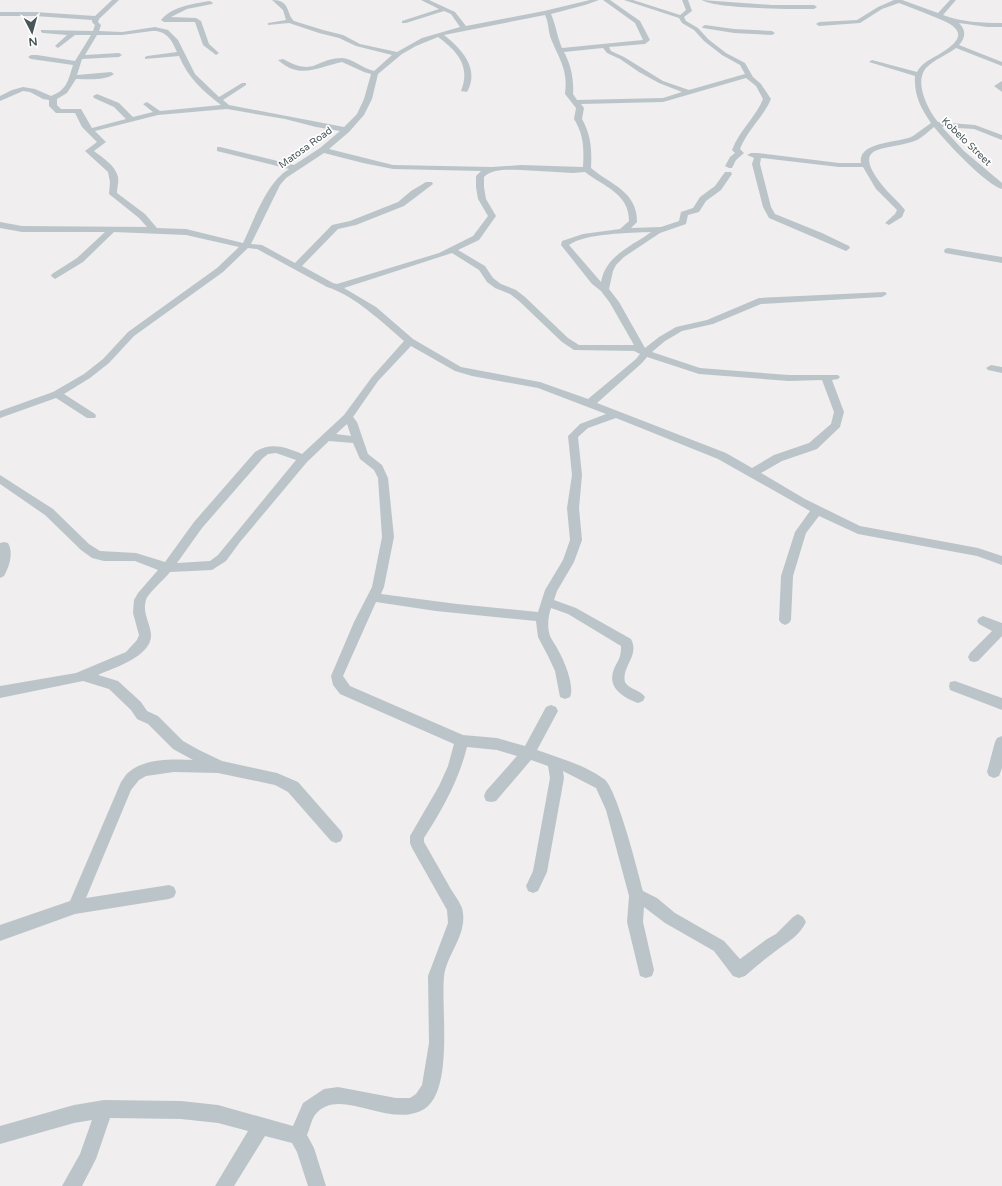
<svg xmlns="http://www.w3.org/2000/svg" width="1002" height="1186" font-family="'Varela Round',sans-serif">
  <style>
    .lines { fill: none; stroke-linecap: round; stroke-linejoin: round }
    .minor { fill: #bbc5c9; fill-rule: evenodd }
    .labels { text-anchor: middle; stroke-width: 3.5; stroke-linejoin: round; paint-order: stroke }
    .far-street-label { font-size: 10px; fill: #485559; stroke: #fff }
  </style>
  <rect width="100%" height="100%" fill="#f0eeee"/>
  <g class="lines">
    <g class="minor">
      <path d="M 112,0 L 119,0 L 99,19 L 98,22 L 101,25 L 99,31 L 122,32 L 155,27 L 168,30 L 178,40 L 195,74 L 219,97 L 242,83 L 246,83 L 246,85 L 223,100 L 229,105 L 344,127 L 357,114 L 364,99 L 371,74 L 364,72 L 342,62 C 318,67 300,80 278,60 L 283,59 C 316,77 313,59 342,58 C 351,58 364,69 374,71 L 392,55 L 356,46 L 339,38 L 319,33 L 289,23 L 268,25 L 268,23 L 286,20 L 283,10 L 272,0 C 291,0 286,14 294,21 L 323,30 L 343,35 L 360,44 L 397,52 L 422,38 L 460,27 L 451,14 L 444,11 L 406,23 L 402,23 L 402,21 L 439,9 L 421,0 L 429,0 L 455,12 L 466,26 L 544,11 L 590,0 L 599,0 L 585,5 L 551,14 C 556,25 557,37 562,48 L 643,40 L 635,23 L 603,0 L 610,0 L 640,21 L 650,40 L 645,44 L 609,47 L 611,51 L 624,57 L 663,81 L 689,90 L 745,74 L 740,65 L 722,55 L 704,41 L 694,30 L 682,23 L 679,18 L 624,0 L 633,0 L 680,15 L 686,10 L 682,0 L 688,0 L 692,11 L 684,17 L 686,21 L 698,28 L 708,39 L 726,53 L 745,63 L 753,77 L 761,84 L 771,99 C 763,118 748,129 740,149 L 744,153 L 736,160 L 732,168 L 729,168 L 725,166 L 730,157 L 735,153 L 732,150 C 740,129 756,117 763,99 L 756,86 L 746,78 L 663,102 L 581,104 L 584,108 L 582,119 C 591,135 592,150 591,168 C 611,185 637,191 637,222 L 631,228 L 661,227 L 679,221 L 681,212 L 693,208 L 700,197 L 715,186 L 725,172 L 731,172 L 732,174 L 721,190 L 706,201 L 699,212 L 688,215 L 686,224 L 660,233 L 624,257 L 616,265 L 613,271 L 609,289 L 619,302 L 645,348 L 659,337 L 676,327 L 707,320 L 759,298 L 885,292 L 887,294 L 882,297 L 761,304 L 713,324 L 682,331 L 665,341 L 652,352 L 700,368 L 789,375 L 838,375 L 840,377 L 838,379 L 832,380 L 844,412 L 840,427 L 817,449 L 782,461 L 761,473 L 805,499 L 860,526 L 978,548 L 1002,556 L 1002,565 L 977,556 L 858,534 L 819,516 L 806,533 L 793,576 L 791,620 L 789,623 L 785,625 L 781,623 L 779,620 L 781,576 L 795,532 L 810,511 L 718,459 L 616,418 L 588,428 L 578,437 L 582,475 L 579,508 L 582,540 L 574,562 L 557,591 L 554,600 L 576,608 L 631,639 C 640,656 621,667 625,682 C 628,689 641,690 645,697 L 643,701 L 638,703 C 625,698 608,689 613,672 C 617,660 621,661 621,646 L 568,614 L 551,608 C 548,617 547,627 550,636 C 552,641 556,645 558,650 C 564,660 575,686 570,697 L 565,699 L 560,697 L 555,671 L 548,656 L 538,637 L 536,621 L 436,611 L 376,602 L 343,676 L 350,686 L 463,735 L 497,738 L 525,746 L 546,707 L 551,705 L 556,707 L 558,711 L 537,750 C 559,758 585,765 604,779 C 617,788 638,872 643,891 L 657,898 L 675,913 L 724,941 L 740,959 L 767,939 L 776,934 L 793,917 L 798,914 L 803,917 L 806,922 C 800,935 788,942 777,950 C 766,958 755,967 745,976 L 739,978 L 733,976 L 714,951 L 665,923 L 644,907 L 643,922 L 654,970 L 652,976 L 646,978 L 640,976 L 627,922 L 629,896 L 606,810 L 596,788 L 563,771 L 564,778 L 547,872 L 538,891 L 533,893 L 528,891 L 526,886 L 533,871 L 550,778 L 548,766 L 531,760 L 496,801 L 491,802 L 486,801 L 484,796 L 486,791 L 517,756 L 497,750 L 467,747 C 459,780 442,810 424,838 L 424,842 C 432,856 440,870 448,884 C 452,892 459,900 462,908 C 469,934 446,954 444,977 C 441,1007 453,1086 427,1107 C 393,1133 339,1083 315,1115 C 311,1120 310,1129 307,1135 L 314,1148 L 326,1186 L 308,1186 L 297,1152 L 292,1143 L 265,1136 L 234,1186 L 215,1186 L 248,1131 L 218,1123 L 181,1119 L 110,1118 L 96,1159 L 82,1186 L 62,1186 L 80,1154 L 92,1120 L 74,1123 L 0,1144 L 0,1126 L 74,1105 L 104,1100 L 181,1101 L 218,1105 L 293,1126 L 303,1103 L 324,1089 L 338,1087 L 396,1098 L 410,1098 L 416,1094 L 422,1085 L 429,1043 L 428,976 L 448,923 L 447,910 L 412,848 L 410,843 L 410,836 L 439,786 L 448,766 L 454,744 L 340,694 L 333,685 L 331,676 L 354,622 L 372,587 L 382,537 L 378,478 L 374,470 L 360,459 L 353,443 L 329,441 L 307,462 L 240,542 L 226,561 L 212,570 L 170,572 C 165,579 148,593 146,600 C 142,612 150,623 151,634 C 153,656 114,668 98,675 L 118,681 L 141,702 L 147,711 L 158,716 L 183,741 L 199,750 L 222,761 L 277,773 L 298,782 L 341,831 L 343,836 L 341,841 L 336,843 L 331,841 L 288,792 L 275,785 L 218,773 L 174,772 L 146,776 L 139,780 L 131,790 L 86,898 L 169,885 L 174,887 L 176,892 L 174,897 L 169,899 L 75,914 L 0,941 L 0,925 L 70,901 L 121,782 C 124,778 126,774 129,772 C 145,758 173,759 193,760 L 173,749 L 148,724 L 137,719 L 131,710 L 109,689 L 83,681 L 0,698 L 0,686 L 76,673 L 126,652 L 137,640 L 139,635 L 133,613 L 134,600 L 138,593 L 158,570 L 135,561 L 104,561 L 92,558 L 81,550 L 45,515 L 0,484 L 0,475 L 53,509 L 89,544 L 100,551 L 136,553 L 165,562 L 194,522 L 255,452 C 271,442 285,447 302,454 L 344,415 L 372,377 L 404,341 C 383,323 354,295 327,287 L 257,249 L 248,248 L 223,272 L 134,336 L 109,363 L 90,378 L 64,394 L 95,414 L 96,416 L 95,418 L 87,418 L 56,398 L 0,418 L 0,411 L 53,392 L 84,374 L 103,359 L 128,332 L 217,268 L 239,247 L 186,235 L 114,232 L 83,262 L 55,279 L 51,276 L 52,274 L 77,258 L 105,232 L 22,232 L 0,228 L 0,222 L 22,226 L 147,227 L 139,218 L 109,194 L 110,182 L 108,172 L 85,151 L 97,142 L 82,127 L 75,113 L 56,113 L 49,106 L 49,100 L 43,99 L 30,92 L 23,91 L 0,101 L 0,96 L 12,90 L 23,87 L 35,89 L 51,96 C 67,90 68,81 73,65 L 31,59 L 28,57 L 31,55 L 37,55 L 75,61 L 91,35 L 75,35 L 58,48 L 55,46 L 67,35 L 43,33 L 41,32 L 41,30 L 93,31 L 95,25 L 92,22 L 92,20 L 35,16 L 0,16 L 0,12 L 35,12 L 95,16 ZM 545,15 C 549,23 548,31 551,39 C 560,61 568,69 565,94 L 576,108 L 574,119 C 584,135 584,149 583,167 L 521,165 L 492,167 L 393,165 L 329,149 L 349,132 L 364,115 L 372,99 L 378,74 L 402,54 L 416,46 L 438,37 C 457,51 471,66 461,91 L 467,92 C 480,69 462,49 444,35 ZM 152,31 C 166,30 172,40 177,52 L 147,56 L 145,57 L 145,59 L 179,56 C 188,78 203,91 221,105 L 160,111 L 147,102 L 143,104 L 153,112 L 133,117 L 119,103 L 97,94 L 93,96 L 94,98 L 114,107 L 126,119 L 92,128 L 81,109 L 61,109 L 57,105 L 57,99 L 67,93 L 76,79 C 87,79 105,81 114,74 L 111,72 L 77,75 L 82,59 L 119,57 L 122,55 L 119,53 L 85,55 L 97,35 L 122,35 ZM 603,48 L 607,53 L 620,59 L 639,72 L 659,83 L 682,92 L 663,98 L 577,100 L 573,94 C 574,79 571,65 564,52 ZM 227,109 L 285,119 L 316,127 L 340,131 L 320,148 L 294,165 L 220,147 L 217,147 L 217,151 L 289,169 C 266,183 255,218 243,243 L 186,229 L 157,228 L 145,214 L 117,193 C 117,188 119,182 118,177 C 115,165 103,158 94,151 L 106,142 L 95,131 L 158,115 ZM 324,153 L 363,163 L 393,169 L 481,171 L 476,176 L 476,187 L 478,199 L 488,216 L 473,236 L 439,253 L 337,284 L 333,283 L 302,266 L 338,229 L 356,225 L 404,206 L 433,184 L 432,182 L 426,182 L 411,191 L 398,202 L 350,221 L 332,225 L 295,263 L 262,245 L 251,244 L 280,185 L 286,178 ZM 521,170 L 573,173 L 585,172 C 604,187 629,193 629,221 L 620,229 L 583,234 L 562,241 L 561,245 L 592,284 L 601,291 L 610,303 L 634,345 L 579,345 L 568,338 L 525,297 L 516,290 L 501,284 L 493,278 L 485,266 L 458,250 L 479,240 L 496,216 L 486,199 L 484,187 L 484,177 C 493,168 509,170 521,170 ZM 651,232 C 631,247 606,255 601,282 L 569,245 C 585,233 631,233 651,232 ZM 452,253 L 479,270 L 487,282 L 495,288 L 510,294 L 519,301 L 562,342 L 574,350 L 634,351 L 640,354 L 636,359 L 588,399 L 540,382 L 461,367 L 413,339 L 376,307 L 344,288 ZM 411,346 L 455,371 L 472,376 L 538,388 L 606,414 L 580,424 L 568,436 L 572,475 L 567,508 L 570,540 L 563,560 L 545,590 L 538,612 L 457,604 L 381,594 L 384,587 L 394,537 L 388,478 L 382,465 L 368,454 L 357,422 L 353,417 L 378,381 ZM 647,357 L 699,374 L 789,381 L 822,380 L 834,412 L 831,424 L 809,443 L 774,455 L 752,468 L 726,453 L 597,403 L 642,363 ZM 347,424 L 351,436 L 336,434 ZM 276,453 L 296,460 L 218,555 L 210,561 L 177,563 L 202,528 L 263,458 L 268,454 Z"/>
      <path d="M 702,0 L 772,5 L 814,5 L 817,7 L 814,9 C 794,9 715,9 702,0 Z"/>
      <path d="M 894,0 L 902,0 L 938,13 L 950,0 L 956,0 L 943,15 C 960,22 983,23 1002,23 L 1002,27 L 987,27 L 959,23 C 966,30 966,37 959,45 L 1002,62 L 1002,66 L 956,48 C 947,55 935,59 927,67 C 913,81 928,110 938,122 L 975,125 L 1002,135 L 1002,140 L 974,129 L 942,127 L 964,151 L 1002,183 L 1002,189 C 985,184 946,142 934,127 C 929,131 923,137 917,140 C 889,152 848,141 882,185 C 889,194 898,201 905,210 L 902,217 L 889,225 L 885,223 L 895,214 L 897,210 L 876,189 L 863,167 L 839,167 L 761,158 L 760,164 L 771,207 L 775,214 L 822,233 L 849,246 L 850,248 L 846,251 L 769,218 L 763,207 L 752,164 L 754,158 L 747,155 L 751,153 L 758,153 L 839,163 L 861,163 C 857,141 901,143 913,136 C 919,132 925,127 931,123 C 920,107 914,95 915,76 L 869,62 L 872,60 L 917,72 C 922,62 932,59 941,53 C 966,38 963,28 937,18 C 925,13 912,8 899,3 L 882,9 L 860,23 L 819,26 L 816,24 L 819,22 L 857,20 L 878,7 Z"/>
      <path d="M 210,1 L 213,3 L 212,4 L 187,9 L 171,17 L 196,18 L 201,21 L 209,44 L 219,53 L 216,55 L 203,45 L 195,22 L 164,22 L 161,20 C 173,6 192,4 210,1 Z"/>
      <path d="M 705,25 L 734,29 L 772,31 L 775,33 L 772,35 L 734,33 L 703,28 L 702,27 Z"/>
      <path d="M 1002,81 L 1002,92 L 994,86 Z"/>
      <path d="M 948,248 L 1002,257 L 1002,263 L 945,253 L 944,251 L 945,249 Z"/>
      <path d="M 991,365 L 1002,367 L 1002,373 L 988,370 L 986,368 Z"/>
      <path d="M 4,542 L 8,543 C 14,553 9,567 4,576 L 0,578 L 0,543 Z"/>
      <path d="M 983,616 L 1002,623 L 1002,636 L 978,661 L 974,662 L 970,661 L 968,657 L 970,653 L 992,631 L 979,624 L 977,621 L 979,618 Z"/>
      <path d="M 955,681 L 1002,698 L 1002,710 L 950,690 L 949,686 L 950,682 Z"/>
      <path d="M 1002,736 L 1002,768 L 999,776 L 994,778 L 989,776 L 987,772 L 995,742 L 997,738 Z"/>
    </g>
  </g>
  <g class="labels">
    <g class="far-street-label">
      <text transform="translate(967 141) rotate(44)" y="4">Kobelo Street</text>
      <text transform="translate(305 147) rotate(-36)" y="4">Matosa Road</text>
    </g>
  </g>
  <g transform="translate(32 32) rotate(174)" stroke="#ffffff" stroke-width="3" paint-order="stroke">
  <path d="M0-3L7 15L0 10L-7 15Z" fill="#485559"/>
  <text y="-6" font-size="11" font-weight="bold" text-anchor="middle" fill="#485559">N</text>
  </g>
</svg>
